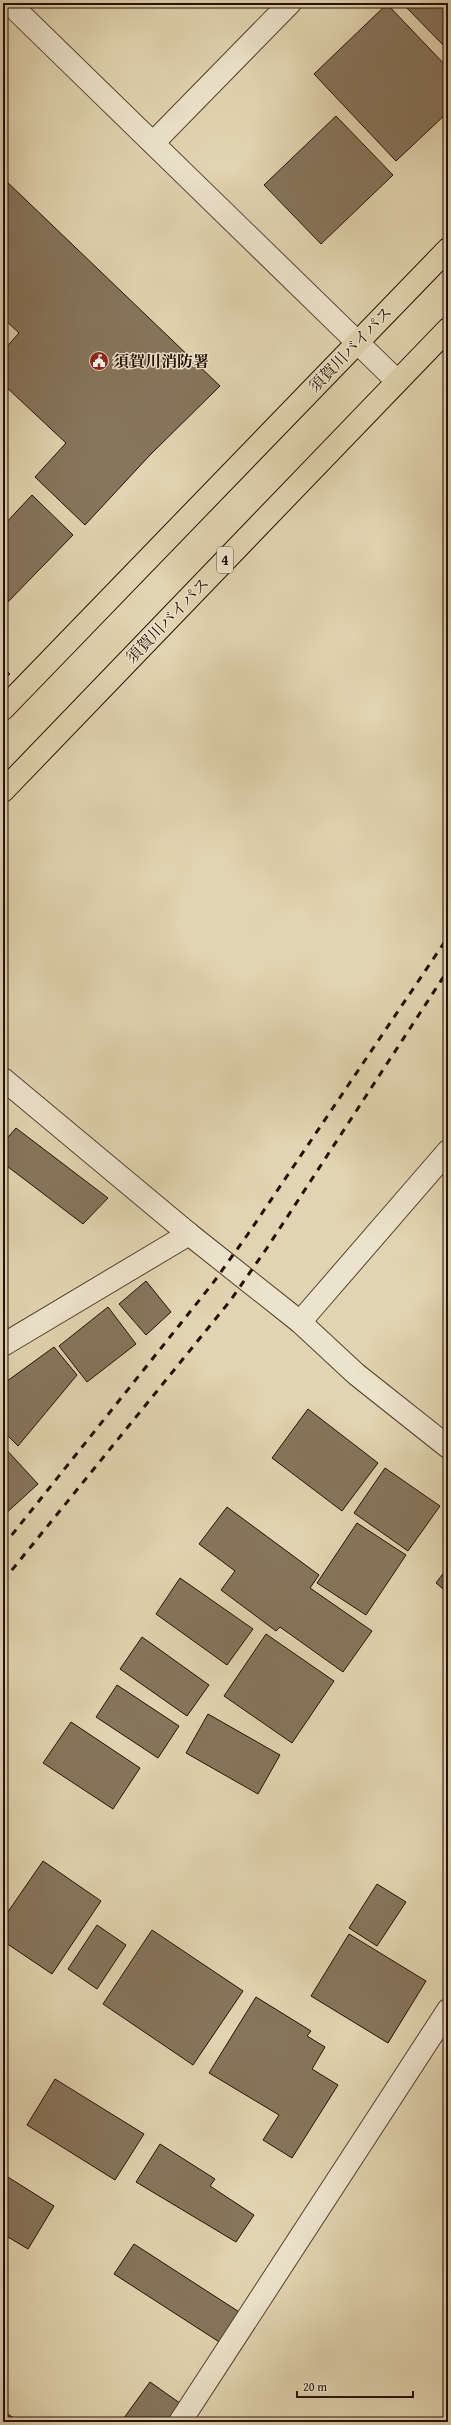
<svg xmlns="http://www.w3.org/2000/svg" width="451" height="2425" font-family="'Gentium Book Plus','Noto Serif JP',serif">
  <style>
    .building { fill: #87755c; stroke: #260f02 }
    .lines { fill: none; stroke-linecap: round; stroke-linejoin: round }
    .minor-casing { stroke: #55402e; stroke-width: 24 }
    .tertiary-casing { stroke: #55402e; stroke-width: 24 }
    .trunk-casing { stroke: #260f02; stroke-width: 24 }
    .minor { stroke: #ece3cc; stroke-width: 22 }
    .tertiary { stroke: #ece3cc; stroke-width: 22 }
    .trunk { stroke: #e1d4b0; stroke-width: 22 }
    .rail { stroke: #260f02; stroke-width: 3; stroke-dasharray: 7 7; stroke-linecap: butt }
    .labels { text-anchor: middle; stroke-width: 3; stroke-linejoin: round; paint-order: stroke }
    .shield { fill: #ece3cc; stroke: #614f3f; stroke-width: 1 }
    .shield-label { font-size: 15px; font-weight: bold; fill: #260f02 }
    .street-label { font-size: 16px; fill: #260f02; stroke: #ece3cc }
    .poi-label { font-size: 16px; font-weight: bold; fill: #260f02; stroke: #ece3cc; text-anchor: start }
  </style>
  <rect width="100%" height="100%" fill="#e1d4b0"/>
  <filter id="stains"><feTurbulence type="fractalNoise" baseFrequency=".005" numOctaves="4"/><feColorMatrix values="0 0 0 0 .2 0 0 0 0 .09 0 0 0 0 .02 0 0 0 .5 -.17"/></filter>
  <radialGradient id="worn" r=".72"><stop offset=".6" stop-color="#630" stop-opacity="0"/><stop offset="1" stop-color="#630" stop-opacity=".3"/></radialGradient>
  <g class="building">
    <path d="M 402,3 L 448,3 L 448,50 Z"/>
    <path d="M 387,4 L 448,68 L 448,112 L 396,161 L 314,74 Z"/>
    <path d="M 336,116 L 393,175 L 321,244 L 264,185 Z"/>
    <path d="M 3,178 L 220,386 L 150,455 L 85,525 L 35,477 L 66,443 L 3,384 L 3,351 L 19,333 L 3,318 Z"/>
    <path d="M 32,495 L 73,535 L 5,605 L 3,603 L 3,526 Z"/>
    <path d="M 3,667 L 10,674 L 3,681 Z"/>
    <path d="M 16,1128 L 108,1198 L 83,1224 L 3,1163 L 3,1143 Z"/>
    <path d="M 146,1281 L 171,1312 L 146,1335 L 119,1304 Z"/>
    <path d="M 108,1307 L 136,1344 L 87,1382 L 59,1346 Z"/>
    <path d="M 54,1347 L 77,1375 L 18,1446 L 3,1431 L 3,1384 Z"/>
    <path d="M 308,1409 L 378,1463 L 342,1511 L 272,1458 Z"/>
    <path d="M 3,1446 L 38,1484 L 3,1516 Z"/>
    <path d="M 385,1468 L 440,1506 L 408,1551 L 354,1513 Z"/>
    <path d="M 227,1507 L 319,1575 L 310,1588 L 372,1631 L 343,1672 L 280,1627 L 276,1631 L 221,1590 L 235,1571 L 199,1544 Z"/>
    <path d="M 357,1523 L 406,1555 L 366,1615 L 317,1583 Z"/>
    <path d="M 448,1567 L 448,1593 L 436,1583 Z"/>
    <path d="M 180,1578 L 253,1629 L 227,1665 L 156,1614 Z"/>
    <path d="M 266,1634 L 334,1681 L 292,1743 L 224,1696 Z"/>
    <path d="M 142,1637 L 209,1685 L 187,1716 L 120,1669 Z"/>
    <path d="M 117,1685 L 179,1726 L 158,1758 L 96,1717 Z"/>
    <path d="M 208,1714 L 280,1755 L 258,1794 L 186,1753 Z"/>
    <path d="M 71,1722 L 140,1768 L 113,1809 L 43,1763 Z"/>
    <path d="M 43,1861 L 101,1901 L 52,1974 L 3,1941 L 3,1919 Z"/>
    <path d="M 377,1884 L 406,1902 L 377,1946 L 349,1928 Z"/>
    <path d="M 97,1925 L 126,1945 L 97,1989 L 68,1969 Z"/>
    <path d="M 152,1930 L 243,1991 L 193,2065 L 103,2004 Z"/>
    <path d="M 349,1934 L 426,1981 L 388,2043 L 311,1996 Z"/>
    <path d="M 256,1997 L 311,2031 L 307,2036 L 325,2047 L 312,2069 L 338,2085 L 292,2158 L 263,2140 L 279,2115 L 209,2073 Z"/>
    <path d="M 55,2079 L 144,2134 L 115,2180 L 27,2125 Z"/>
    <path d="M 160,2144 L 215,2179 L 210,2186 L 254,2215 L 236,2242 L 136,2182 Z"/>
    <path d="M 3,2174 L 54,2206 L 28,2249 L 3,2234 Z"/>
    <path d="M 134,2244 L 247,2317 L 227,2347 L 114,2274 Z"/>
    <path d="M 150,2382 L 184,2406 L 173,2422 L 121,2422 Z"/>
    <path d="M 3,2411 L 20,2422 L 3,2422 Z"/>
  </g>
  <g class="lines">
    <g class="minor-casing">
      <g id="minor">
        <path d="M 153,143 L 290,3"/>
        <path d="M 3,1079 L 189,1234 L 300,1322 L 356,1374 L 448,1447"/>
        <path d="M 300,1322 L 448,1151"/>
        <path d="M 3,1345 L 189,1234"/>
      </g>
    </g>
    <g class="tertiary-casing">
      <g id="tertiary">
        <path d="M 9,3 L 397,381"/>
        <path d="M 180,2422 L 448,2010"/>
      </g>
    </g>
    <g class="trunk-casing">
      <g id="trunk">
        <path d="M 3,709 L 448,249"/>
        <path d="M 3,791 L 448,329"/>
      </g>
    </g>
    <use href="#minor" class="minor"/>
    <use href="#tertiary" class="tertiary"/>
    <use href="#trunk" class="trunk"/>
    <g class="rail">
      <path d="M 3,1546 L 213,1283 L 248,1234 L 448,937"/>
      <path d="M 3,1581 L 230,1301 L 267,1248 L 448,970"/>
    </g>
  </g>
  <defs>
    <g id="civic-disc" transform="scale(1)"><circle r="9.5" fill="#8f2418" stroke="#ece3cc"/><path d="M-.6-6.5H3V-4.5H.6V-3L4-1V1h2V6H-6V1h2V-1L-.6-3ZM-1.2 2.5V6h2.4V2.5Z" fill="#fff"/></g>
  </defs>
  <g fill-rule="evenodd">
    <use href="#civic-disc" x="99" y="361"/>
  </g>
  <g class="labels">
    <rect class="shield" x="217" y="547" width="16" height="26" rx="3"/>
    <g class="shield-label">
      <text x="225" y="565">4</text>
    </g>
    <g class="street-label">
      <text transform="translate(350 349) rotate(-46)" y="6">須賀川バイパス</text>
      <text transform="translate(167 620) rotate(-46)" y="6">須賀川バイパス</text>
    </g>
    <g class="poi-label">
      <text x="113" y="367">須賀川消防署</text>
    </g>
  </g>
  <rect width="451" height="2425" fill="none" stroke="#e1d4b0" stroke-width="16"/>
  <rect x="4" y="4" width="443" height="2417" fill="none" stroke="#260f02" stroke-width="2"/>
  <rect x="8" y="8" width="435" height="2409" fill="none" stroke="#260f02"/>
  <path d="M297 2391v6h116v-6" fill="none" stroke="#260f02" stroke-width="2"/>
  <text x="303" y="2391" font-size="12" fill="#260f02" stroke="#ece3cc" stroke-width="3" paint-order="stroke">20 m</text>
  <rect width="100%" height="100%" filter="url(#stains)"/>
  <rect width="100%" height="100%" fill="url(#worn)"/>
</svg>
